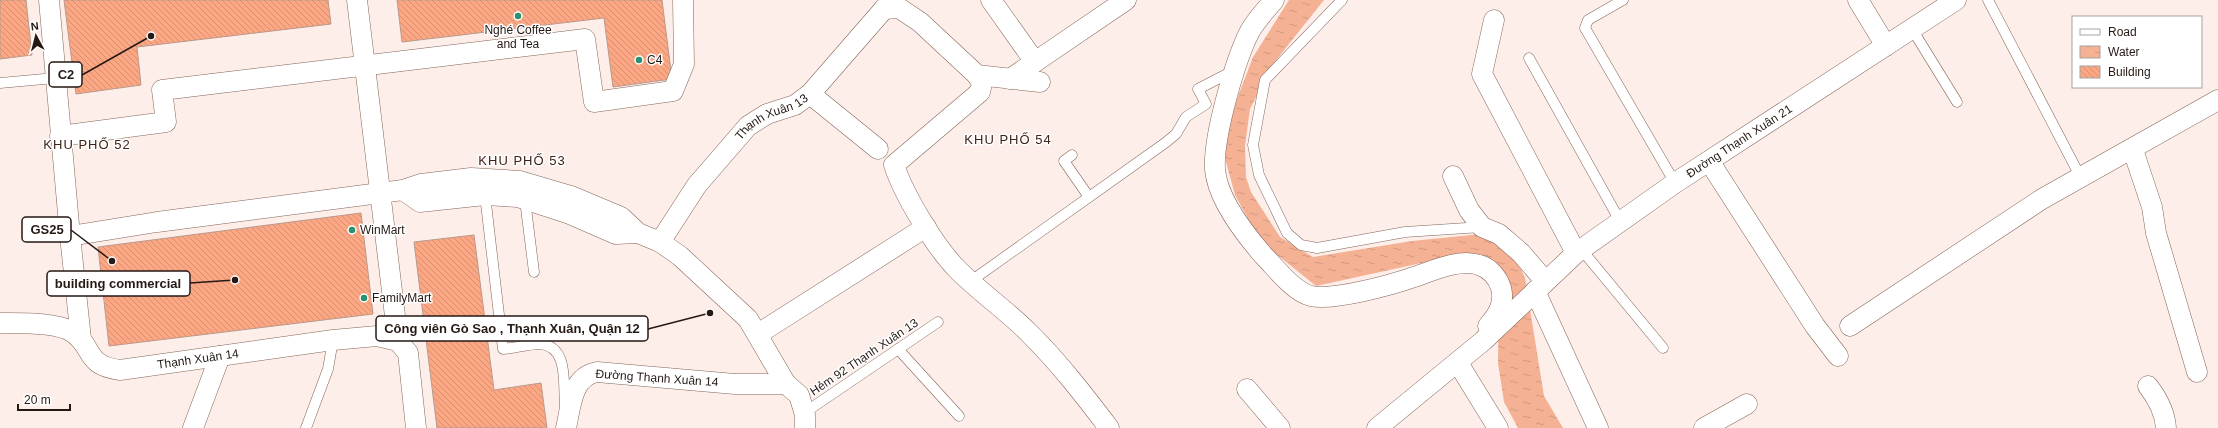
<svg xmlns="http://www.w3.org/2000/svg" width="2218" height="428" font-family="Helvetica,sans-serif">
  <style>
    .water { fill: url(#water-ripples) }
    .building { fill: url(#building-back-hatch); stroke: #ba998c }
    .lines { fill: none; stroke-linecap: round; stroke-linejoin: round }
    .lane-casing { stroke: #836558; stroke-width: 11 }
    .street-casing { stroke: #836558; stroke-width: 21 }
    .lane { stroke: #fff; stroke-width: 10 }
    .street { stroke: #fff; stroke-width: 20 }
    .poi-dot { fill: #2b916e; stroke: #fff; stroke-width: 1.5 }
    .labels { text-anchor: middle; stroke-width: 3; stroke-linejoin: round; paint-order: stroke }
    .poi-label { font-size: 12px; fill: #251914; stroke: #fff; text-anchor: start }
    .street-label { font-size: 12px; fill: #251914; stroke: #fff }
    .neighbourhood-label { font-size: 13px; letter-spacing: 1px; fill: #3e2419; stroke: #fff }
    .leader { fill: none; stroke: #251914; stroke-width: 1.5 }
    .callout-dot { fill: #251914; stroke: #fff; stroke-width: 1.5 }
    .callout { fill: #fff; stroke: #251914; stroke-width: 1.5 }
    .callout-label { font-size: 13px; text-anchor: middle; font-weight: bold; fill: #251914 }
  </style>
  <defs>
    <pattern id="water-ripples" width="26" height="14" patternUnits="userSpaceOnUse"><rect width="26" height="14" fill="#f5b194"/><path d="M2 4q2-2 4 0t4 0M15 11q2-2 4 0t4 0" fill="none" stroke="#d2987f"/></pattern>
    <pattern id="building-back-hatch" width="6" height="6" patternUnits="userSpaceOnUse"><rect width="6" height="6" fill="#fca784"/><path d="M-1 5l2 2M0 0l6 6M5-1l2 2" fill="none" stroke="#d88f71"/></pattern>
  </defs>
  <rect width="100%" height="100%" fill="#fdeee9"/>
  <path class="water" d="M 1289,0 L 1324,0 L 1273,64 L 1250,109 L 1245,146 L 1246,177 L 1251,192 L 1280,237 L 1313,257 L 1412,241 L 1481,234 L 1503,246 L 1518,263 L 1525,278 L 1544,396 L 1563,428 L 1518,428 L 1504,402 L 1498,363 L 1499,279 L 1426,262 L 1316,286 L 1260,241 L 1235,195 L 1226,162 L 1223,143 L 1229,120 L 1253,57 Z"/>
  <g class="building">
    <path d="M 0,0 L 26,0 L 32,55 L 0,59 Z"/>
    <path d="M 64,0 L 328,0 L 331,24 L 137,47 L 141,85 L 76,94 Z"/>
    <path d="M 397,0 L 662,0 L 672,79 L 613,87 L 604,18 L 402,42 Z"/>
    <path d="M 361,213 L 373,314 L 109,346 L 98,247 Z"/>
    <path d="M 474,235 L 494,390 L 541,383 L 547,428 L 437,428 L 414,242 Z"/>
  </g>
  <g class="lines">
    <g class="lane-casing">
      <g id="lane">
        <path d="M 1342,0 L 1265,80 L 1253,145 L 1259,175 L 1287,233 L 1301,245 L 1317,248 L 1405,232 L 1482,227"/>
        <path d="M 1623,0 L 1588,20 L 1585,28 L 1675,183"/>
        <path d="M 1988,0 L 2081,178"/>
        <path d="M 1912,29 L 1957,102"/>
        <path d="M 1529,58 L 1620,221"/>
        <path d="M 0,83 L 55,78"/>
        <path d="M 1072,155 L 1064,161 L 1089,197"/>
        <path d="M 485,195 L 503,349 C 515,348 529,344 540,344 C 569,346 563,384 565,405"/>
        <path d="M 525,200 L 534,272"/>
        <path d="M 1581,249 L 1663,348"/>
        <path d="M 971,281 L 1165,143 L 1176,134 L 1186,117 L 1206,104 L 1198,89 L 1233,71"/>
        <path d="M 898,349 L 959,416"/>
        <path d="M 804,413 L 938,322"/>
        <path d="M 306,428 L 328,369 L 333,340"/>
      </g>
    </g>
    <g class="street-casing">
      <g id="street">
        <path d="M 49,0 L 70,236 L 81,339"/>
        <path d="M 357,0 L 398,341"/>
        <path d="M 991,0 L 1035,62"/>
        <path d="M 1274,0 C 1266,10 1256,20 1250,31 C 1235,60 1213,137 1215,169 C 1217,198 1244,233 1263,255 C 1275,267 1294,292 1311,296 C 1333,301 1391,285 1414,277 C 1432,271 1460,258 1479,265 C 1490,268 1498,278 1501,288 C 1505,303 1498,315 1488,326"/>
        <path d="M 1858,0 L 1886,46"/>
        <path d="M 884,9 L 899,8 L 920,22 L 977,75 L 1040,82"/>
        <path d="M 1494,20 L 1482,74 L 1576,253"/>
        <path d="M 977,75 L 982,83 L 980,92 L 894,165 C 904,195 934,245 956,268 C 979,292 1008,311 1031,335 C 1060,364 1084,395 1109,428"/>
        <path d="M 1010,79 L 1126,0"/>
        <path d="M 810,94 L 878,149"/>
        <path d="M 60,136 L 166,122 L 162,90 L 585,39 L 594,102 L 673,91 L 684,64 L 683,0"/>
        <path d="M 2133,150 L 2152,207 L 2156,233 L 2197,372"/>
        <path d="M 1709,161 L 1815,326 L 1838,356"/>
        <path d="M 1453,176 L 1469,210 L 1482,227 L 1499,234 L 1521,253 L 1545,281"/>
        <path d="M 403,190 L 420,202 L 485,195 L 518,197 L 570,214 L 616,234 L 638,233"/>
        <path d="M 70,236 L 157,222 L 403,190 L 421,184 L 471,178 L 520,181 L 571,196 L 621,217 L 638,233 L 660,242 L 680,256 L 748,319 L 786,384 L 799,395 L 805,415 L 805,428"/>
        <path id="s1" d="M 660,242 L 697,185 L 748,126 L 767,114 L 795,105 L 810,94 L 884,9 L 894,0"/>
        <path d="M 1535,291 L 1598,428"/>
        <path id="s2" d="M 0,323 C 18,323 57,322 72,332 C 95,347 83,365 120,370 L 333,340 L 377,336 L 398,341 L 408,353 L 416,428"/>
        <path d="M 1850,326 L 2042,199 L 2218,100"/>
        <path d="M 758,334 L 926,227"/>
        <path d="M 1458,363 L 1498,428"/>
        <path d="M 2148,386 C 2158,399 2165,412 2166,428"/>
        <path d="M 1247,389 L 1280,428"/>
        <path d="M 193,428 L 220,356"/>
        <path d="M 566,428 C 571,407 571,377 597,372 L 735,384 L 786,384"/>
        <path id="s3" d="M 1377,428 L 1483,341 L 1576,253 L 1675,183 L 1956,0"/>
        <path d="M 1704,428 L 1747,404"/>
      </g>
    </g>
    <use href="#lane" class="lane"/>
    <use href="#street" class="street"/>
  </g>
  <g class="poi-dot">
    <circle cx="518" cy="16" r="4"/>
    <circle cx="639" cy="60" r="4"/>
    <circle cx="352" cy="230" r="4"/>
    <circle cx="364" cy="298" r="4"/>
  </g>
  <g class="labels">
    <g class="poi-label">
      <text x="518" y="34" text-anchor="middle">Nghé Coffee<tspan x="518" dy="14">and Tea</tspan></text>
      <text x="647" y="64">C4</text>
      <text x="360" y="234">WinMart</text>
      <text x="372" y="302">FamilyMart</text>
    </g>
    <g class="street-label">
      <text dy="4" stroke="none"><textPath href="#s1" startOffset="171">Thạnh Xuân 13</textPath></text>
      <text dy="4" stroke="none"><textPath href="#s3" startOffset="463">Đường Thạnh Xuân 21</textPath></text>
      <text transform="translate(864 357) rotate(-34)" y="4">Hẻm 92 Thạnh Xuân 13</text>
      <text dy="4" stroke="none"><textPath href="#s2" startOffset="216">Thạnh Xuân 14</textPath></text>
      <text transform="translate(657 378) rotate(4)" y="4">Đường Thạnh Xuân 14</text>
    </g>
    <g class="neighbourhood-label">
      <text x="1008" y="144">KHU PHỐ 54</text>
      <text x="87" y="149">KHU PHỐ 52</text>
      <text x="522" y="165">KHU PHỐ 53</text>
    </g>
  </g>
  <path class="leader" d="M151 36L82 75M112 261L71 230M235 280L190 283M710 313L648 329"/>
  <g class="callout-dot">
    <circle cx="151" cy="36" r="4"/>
    <circle cx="112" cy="261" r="4"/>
    <circle cx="235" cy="280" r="4"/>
    <circle cx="710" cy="313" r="4"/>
  </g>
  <g class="callout">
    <rect x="49" y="62" width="33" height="25" rx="4"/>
    <rect x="22" y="217" width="49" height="25" rx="4"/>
    <rect x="47" y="271" width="143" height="25" rx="4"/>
    <rect x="376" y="316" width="272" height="25" rx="4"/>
  </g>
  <g class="callout-label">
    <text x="66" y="79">С2</text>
    <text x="47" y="234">GS25</text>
    <text x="118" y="288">building commercial</text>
    <text x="512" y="333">Công viên Gò Sao , Thạnh Xuân, Quận 12</text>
  </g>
  <rect x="2072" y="16" width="130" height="72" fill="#ffffff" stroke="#a8a3a1"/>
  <rect x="2080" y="29" width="20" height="6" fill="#ffffff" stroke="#a8a3a1"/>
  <text x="2108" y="36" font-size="12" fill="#251914">Road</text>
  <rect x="2080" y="46" width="20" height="12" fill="url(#water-ripples)" stroke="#a8a3a1"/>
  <text x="2108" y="56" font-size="12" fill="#251914">Water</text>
  <rect x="2080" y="66" width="20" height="12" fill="url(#building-back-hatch)" stroke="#a8a3a1"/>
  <text x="2108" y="76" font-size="12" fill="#251914">Building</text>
  <g transform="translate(36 36) rotate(353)" stroke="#ffffff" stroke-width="3" paint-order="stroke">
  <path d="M0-3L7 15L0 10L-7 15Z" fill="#251914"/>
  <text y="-6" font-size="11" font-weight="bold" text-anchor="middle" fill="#251914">N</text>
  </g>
  <path d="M18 404v6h52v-6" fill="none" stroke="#251914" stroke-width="2"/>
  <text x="24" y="404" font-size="12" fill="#251914" stroke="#ffffff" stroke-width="3" paint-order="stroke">20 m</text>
</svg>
